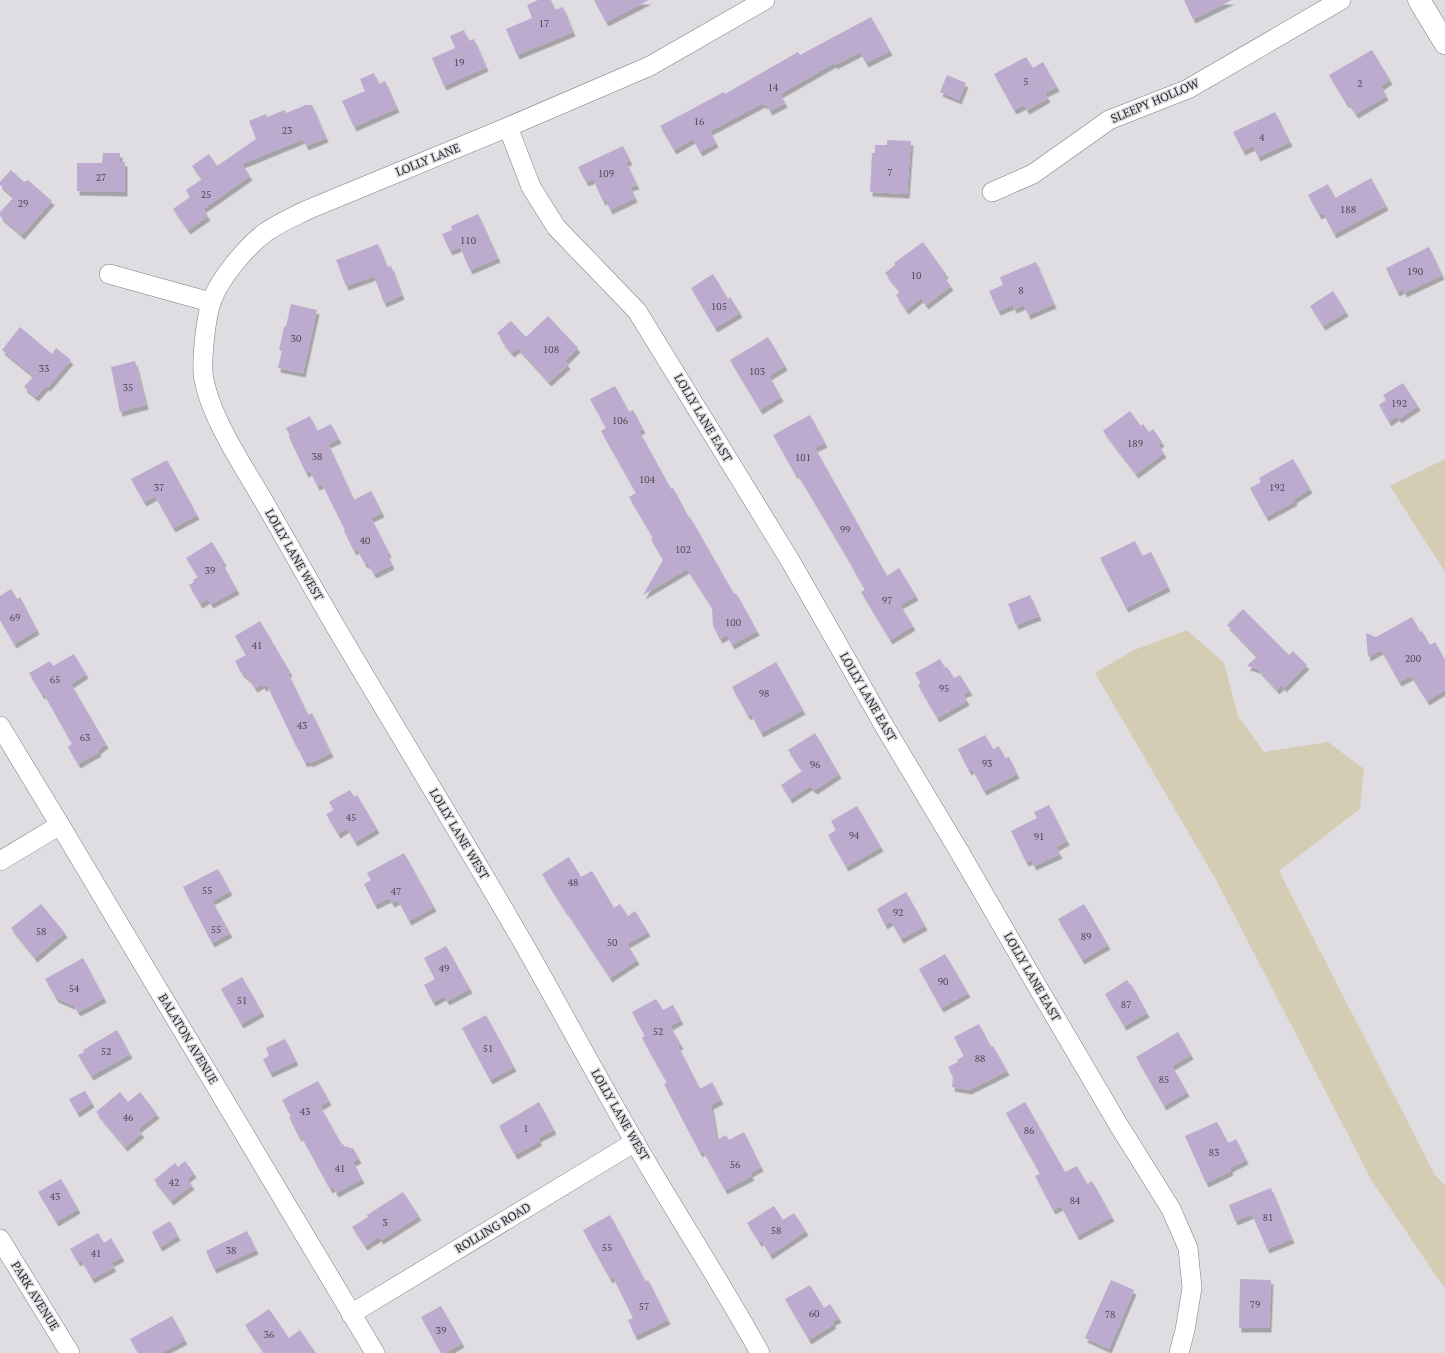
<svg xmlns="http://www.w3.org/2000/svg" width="1445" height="1353" font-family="'PT Serif',serif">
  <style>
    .green { fill: #d5ccb4 }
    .building { fill: #bcabce; filter: url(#shadow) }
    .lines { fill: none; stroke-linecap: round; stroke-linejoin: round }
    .street-casing { stroke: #7e7c81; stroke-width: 20 }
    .secondary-casing { stroke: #7e7c81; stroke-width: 23 }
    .street { stroke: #fff; stroke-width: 19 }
    .secondary { stroke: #fff; stroke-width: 22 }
    .labels { text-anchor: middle; stroke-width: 3; stroke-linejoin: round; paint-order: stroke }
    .number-label { font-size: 10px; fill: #4e4a54 }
    .street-label { font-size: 12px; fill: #2a292b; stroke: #dfdde2 }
  </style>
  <defs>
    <filter id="shadow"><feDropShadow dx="2.5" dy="4.5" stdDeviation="0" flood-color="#0004"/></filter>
  </defs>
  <rect width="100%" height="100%" fill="#dfdde2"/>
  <g class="green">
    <path d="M 1445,459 L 1445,572 L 1390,486 Z"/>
    <path d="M 1187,630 L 1224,663 L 1238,716 L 1264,752 L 1328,742 L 1364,769 L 1360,809 L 1279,871 L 1435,1175 L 1445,1185 L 1445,1289 L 1372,1181 L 1215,878 L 1095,673 L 1134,650 Z"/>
  </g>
  <g class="building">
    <path d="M 538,0 L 551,0 L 555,10 L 563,7 L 573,32 L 517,55 L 506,29 L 532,18 L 527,5 Z"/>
    <path d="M 594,0 L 649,0 L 606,22 Z"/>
    <path d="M 1184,0 L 1232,0 L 1193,19 Z"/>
    <path d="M 871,17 L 890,51 L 866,63 L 860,52 L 835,65 L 834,63 L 780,94 L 785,103 L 770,111 L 766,104 L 764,105 L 763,103 L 710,131 L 716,143 L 700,152 L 693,139 L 674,150 L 660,126 L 724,92 L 725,94 L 798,52 L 800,55 Z"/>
    <path d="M 464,30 L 469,41 L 474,39 L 486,67 L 444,86 L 432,58 L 455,48 L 450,36 Z"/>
    <path d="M 1372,50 L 1390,80 L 1381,86 L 1386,96 L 1356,114 L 1348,103 L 1346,103 L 1329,75 Z"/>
    <path d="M 1026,57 L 1033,68 L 1043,62 L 1057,87 L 1045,93 L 1048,98 L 1027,110 L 1024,105 L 1014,110 L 994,74 Z"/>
    <path d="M 374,73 L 379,84 L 385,81 L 397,108 L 354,127 L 342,101 L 365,91 L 360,79 Z"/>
    <path d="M 947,75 L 966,83 L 959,100 L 940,92 Z"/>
    <path d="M 306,105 L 312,105 L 326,138 L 306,146 L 303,139 L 242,164 L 250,176 L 203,209 L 208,216 L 188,230 L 173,209 L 190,197 L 186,190 L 202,179 L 192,166 L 209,154 L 217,166 L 256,139 L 249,121 L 266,114 L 267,117 L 285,110 L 286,113 Z"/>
    <path d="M 1275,112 L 1290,142 L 1258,157 L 1253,146 L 1243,151 L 1233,132 Z"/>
    <path d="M 887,140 L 911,141 L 907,194 L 870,192 L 872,153 L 875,153 L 875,145 L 887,145 Z"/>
    <path d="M 623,146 L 630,161 L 626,162 L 637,185 L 630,187 L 635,198 L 610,210 L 606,200 L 603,201 L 593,179 L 586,182 L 578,167 Z"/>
    <path d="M 103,153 L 120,153 L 120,162 L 125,162 L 125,192 L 77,191 L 77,163 L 102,163 Z"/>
    <path d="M 11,170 L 24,182 L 28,180 L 52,201 L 22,235 L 0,216 L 0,212 L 14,197 L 0,185 L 0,182 Z"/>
    <path d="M 1371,178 L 1386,206 L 1334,234 L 1323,213 L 1319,215 L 1308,195 L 1328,184 L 1335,198 Z"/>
    <path d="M 478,214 L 498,258 L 470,270 L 460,247 L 450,251 L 442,234 L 452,230 L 451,226 Z"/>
    <path d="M 923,242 L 946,274 L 943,276 L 951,286 L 926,305 L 921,298 L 906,310 L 896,295 L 900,292 L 885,273 L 895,265 L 894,263 Z"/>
    <path d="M 378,244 L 387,267 L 391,266 L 402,295 L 384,303 L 374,276 L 346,286 L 336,260 Z"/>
    <path d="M 1429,247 L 1442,275 L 1404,293 L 1403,289 L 1397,292 L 1386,268 Z"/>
    <path d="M 1036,262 L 1054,304 L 1028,315 L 1024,305 L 1014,309 L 1013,305 L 998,311 L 989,291 L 1003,285 L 1000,277 Z"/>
    <path d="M 713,274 L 728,299 L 730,297 L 740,313 L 715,328 L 691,288 Z"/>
    <path d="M 1333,291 L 1346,312 L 1323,326 L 1310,306 Z"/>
    <path d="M 291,304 L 317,310 L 303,373 L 278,368 L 282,351 L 279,350 L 284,327 L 286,326 Z"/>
    <path d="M 548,316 L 578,348 L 565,361 L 568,365 L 549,382 L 518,348 L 512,353 L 502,342 L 504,340 L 497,333 L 511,321 L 526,337 Z"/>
    <path d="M 20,327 L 52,354 L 56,348 L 71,360 L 48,387 L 46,386 L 36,397 L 24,387 L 34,376 L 2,350 Z"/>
    <path d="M 768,337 L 785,366 L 769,376 L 781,397 L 760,410 L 730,360 Z"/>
    <path d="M 135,361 L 146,405 L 120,412 L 111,367 Z"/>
    <path d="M 1403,383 L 1418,406 L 1399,419 L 1397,416 L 1389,422 L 1379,405 L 1386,400 L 1383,395 Z"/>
    <path d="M 615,386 L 629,412 L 633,410 L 643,429 L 639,431 L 671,489 L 673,488 L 689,518 L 690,517 L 734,594 L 736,593 L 757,631 L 732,645 L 727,635 L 720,639 L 713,626 L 712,608 L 687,569 L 643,595 L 663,560 L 651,539 L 653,538 L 629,497 L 636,493 L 601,431 L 606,428 L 590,399 Z"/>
    <path d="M 1130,411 L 1141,426 L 1143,424 L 1149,432 L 1153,429 L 1162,442 L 1158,445 L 1164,453 L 1136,474 L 1103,431 Z"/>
    <path d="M 810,415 L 825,443 L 815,448 L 887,576 L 899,568 L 916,596 L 900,605 L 913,626 L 890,640 L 861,592 L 865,590 L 846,556 L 804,485 L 797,474 L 795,474 L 773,435 Z"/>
    <path d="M 310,416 L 317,431 L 331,424 L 339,439 L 328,444 L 354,500 L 371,491 L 382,513 L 371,518 L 389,553 L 387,554 L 392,565 L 374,574 L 368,564 L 365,564 L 357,549 L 354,551 L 344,531 L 345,530 L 322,484 L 317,486 L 310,471 L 306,473 L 289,437 L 290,436 L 286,428 Z"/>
    <path d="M 1293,459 L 1310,489 L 1294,499 L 1295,501 L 1266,517 L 1250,488 L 1261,482 L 1259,478 Z"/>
    <path d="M 167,460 L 197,515 L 173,528 L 155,496 L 144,502 L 131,479 Z"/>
    <path d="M 1135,541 L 1142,556 L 1151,552 L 1168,587 L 1126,608 L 1100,558 Z"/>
    <path d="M 212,542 L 224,562 L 222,563 L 237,590 L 211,604 L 208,599 L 200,604 L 189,585 L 194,582 L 193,580 L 198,577 L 186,558 Z"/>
    <path d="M 11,589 L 17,599 L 20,597 L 37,630 L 14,644 L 0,620 L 0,596 Z"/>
    <path d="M 1030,595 L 1039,616 L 1016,625 L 1008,604 Z"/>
    <path d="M 1243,609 L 1289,655 L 1293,651 L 1307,665 L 1284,688 L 1282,685 L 1277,690 L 1258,669 L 1247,666 L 1257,656 L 1227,625 Z"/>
    <path d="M 1412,617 L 1420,632 L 1422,631 L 1430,645 L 1435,642 L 1445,660 L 1445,690 L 1427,701 L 1411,676 L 1399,682 L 1381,650 L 1368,657 L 1366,633 L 1376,637 Z"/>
    <path d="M 260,621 L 290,672 L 288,673 L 308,715 L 312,713 L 331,753 L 310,763 L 309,761 L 305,763 L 297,746 L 296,746 L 267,685 L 264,687 L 262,684 L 255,688 L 249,679 L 241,672 L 235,661 L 246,655 L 235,636 Z"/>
    <path d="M 74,654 L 86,674 L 71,684 L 106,744 L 98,750 L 99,752 L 78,764 L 68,747 L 72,744 L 44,694 L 42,695 L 29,673 L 50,661 L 53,666 Z"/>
    <path d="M 940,659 L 945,668 L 947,667 L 954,678 L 960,675 L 970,691 L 963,694 L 967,701 L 937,718 L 918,685 L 921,683 L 915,673 Z"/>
    <path d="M 776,662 L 803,710 L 761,733 L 751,714 L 748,716 L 732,687 Z"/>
    <path d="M 815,733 L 839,774 L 815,790 L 810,786 L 790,799 L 781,785 L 802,771 L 788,750 Z"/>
    <path d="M 985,735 L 993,749 L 999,746 L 1005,758 L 1009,757 L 1017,774 L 984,791 L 972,769 L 969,771 L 958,749 Z"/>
    <path d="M 350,790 L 354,797 L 357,795 L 377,829 L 355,842 L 347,828 L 338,834 L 326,814 L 334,810 L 329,802 Z"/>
    <path d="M 1049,805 L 1067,841 L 1056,847 L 1060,854 L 1034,866 L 1031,860 L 1026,862 L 1011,831 L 1037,818 L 1034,812 Z"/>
    <path d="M 857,806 L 881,847 L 846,867 L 828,835 L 836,830 L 831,821 Z"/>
    <path d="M 404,853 L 434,907 L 409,921 L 398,900 L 392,903 L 389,898 L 375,905 L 364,884 L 371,880 L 367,873 Z"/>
    <path d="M 569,857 L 581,877 L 592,871 L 614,908 L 620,904 L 628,916 L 635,911 L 648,932 L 627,944 L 637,960 L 610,978 L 566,911 L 565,911 L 542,874 Z"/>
    <path d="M 218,869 L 230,891 L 212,901 L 230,933 L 212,943 L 183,887 Z"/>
    <path d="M 906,892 L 925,926 L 901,939 L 891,921 L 885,925 L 877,909 Z"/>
    <path d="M 41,904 L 65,933 L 35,958 L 11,928 Z"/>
    <path d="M 1084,904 L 1108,945 L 1082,960 L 1058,919 Z"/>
    <path d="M 446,946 L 470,989 L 447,1001 L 444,996 L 433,1002 L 424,985 L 435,979 L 424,958 Z"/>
    <path d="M 945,954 L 968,993 L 941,1008 L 919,969 Z"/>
    <path d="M 83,958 L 104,998 L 78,1012 L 73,1004 L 72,1005 L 56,998 L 45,979 Z"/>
    <path d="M 242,977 L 262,1012 L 241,1024 L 221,989 Z"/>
    <path d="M 1127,980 L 1130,985 L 1131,984 L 1147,1013 L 1124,1026 L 1105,994 Z"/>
    <path d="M 656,999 L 663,1010 L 673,1005 L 681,1020 L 670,1026 L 681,1045 L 678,1046 L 700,1089 L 712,1082 L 721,1100 L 711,1105 L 717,1140 L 726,1135 L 729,1140 L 744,1132 L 761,1167 L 750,1173 L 752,1176 L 725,1190 L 703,1151 L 700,1153 L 664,1084 L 667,1083 L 642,1038 L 645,1036 L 632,1012 Z"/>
    <path d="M 486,1015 L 514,1067 L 490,1080 L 462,1028 Z"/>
    <path d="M 979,1024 L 991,1047 L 993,1046 L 1007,1071 L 969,1090 L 952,1087 L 953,1078 L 948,1067 L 958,1062 L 957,1060 L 964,1056 L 954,1037 Z"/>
    <path d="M 117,1030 L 130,1054 L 91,1076 L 78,1055 L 84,1052 L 83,1050 Z"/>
    <path d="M 1178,1032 L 1191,1055 L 1172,1066 L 1187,1092 L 1164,1106 L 1136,1057 Z"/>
    <path d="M 285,1039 L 296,1061 L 270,1073 L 263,1059 L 269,1056 L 266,1048 Z"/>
    <path d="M 318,1081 L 329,1101 L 320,1106 L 342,1145 L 343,1144 L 345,1147 L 348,1146 L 349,1148 L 353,1148 L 359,1159 L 353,1162 L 362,1179 L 336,1193 L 333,1187 L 330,1189 L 301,1136 L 299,1137 L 289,1117 L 291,1116 L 282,1100 Z"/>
    <path d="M 85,1091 L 92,1103 L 77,1113 L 69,1099 Z"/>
    <path d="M 120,1092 L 128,1102 L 140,1092 L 157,1114 L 138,1129 L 142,1133 L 125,1147 L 96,1112 Z"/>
    <path d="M 539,1102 L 554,1130 L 538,1138 L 540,1141 L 515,1155 L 499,1126 Z"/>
    <path d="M 1025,1102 L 1065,1172 L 1077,1166 L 1087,1184 L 1092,1181 L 1112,1217 L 1077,1236 L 1061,1206 L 1053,1210 L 1035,1176 L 1040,1174 L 1006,1113 Z"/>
    <path d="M 1217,1122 L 1228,1143 L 1236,1139 L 1246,1160 L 1230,1168 L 1231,1171 L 1206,1183 L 1185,1136 Z"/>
    <path d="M 185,1161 L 194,1173 L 187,1179 L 192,1185 L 171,1201 L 154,1180 L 175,1163 L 178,1167 Z"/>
    <path d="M 61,1179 L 78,1209 L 56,1222 L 38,1192 Z"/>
    <path d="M 1271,1188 L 1292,1239 L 1267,1249 L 1252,1214 L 1235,1221 L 1229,1205 Z"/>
    <path d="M 403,1192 L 419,1216 L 381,1240 L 379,1237 L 365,1246 L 352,1227 L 368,1217 L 367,1215 Z"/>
    <path d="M 774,1206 L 783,1220 L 794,1213 L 806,1231 L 770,1255 L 762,1241 L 759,1242 L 747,1223 Z"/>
    <path d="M 610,1215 L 646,1282 L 648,1280 L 668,1320 L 635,1336 L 628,1320 L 633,1318 L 613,1277 L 610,1279 L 583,1230 Z"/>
    <path d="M 170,1221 L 178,1236 L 160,1247 L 152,1232 Z"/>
    <path d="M 247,1231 L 256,1250 L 214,1269 L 206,1251 Z"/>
    <path d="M 98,1233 L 104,1243 L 111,1238 L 122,1257 L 111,1263 L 114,1267 L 92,1279 L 81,1260 L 78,1262 L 70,1249 Z"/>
    <path d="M 1240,1279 L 1271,1280 L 1269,1328 L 1239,1328 Z"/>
    <path d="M 1111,1280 L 1134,1290 L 1109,1349 L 1085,1338 Z"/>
    <path d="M 810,1285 L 824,1308 L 830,1304 L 839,1318 L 832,1322 L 834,1324 L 809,1340 L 785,1299 Z"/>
    <path d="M 441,1306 L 462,1343 L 445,1353 L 441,1353 L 421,1317 Z"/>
    <path d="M 269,1309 L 289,1338 L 300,1330 L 316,1353 L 264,1353 L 245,1325 Z"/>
    <path d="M 172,1316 L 185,1340 L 161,1353 L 138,1353 L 130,1339 Z"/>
  </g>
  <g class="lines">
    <g class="street-casing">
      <g id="street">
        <path d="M 508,127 L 531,187 L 556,227 L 637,311 L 791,562 L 886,729 L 959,851 L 1030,974 L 1118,1124 L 1171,1209 L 1188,1248 L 1192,1288 L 1185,1330 L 1179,1353"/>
        <path d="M 992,192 L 1033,174 L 1109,120 L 1188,89 L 1341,0"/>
        <path d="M 109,274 L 210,302"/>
        <path d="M 0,726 L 60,825 L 375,1353"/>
        <path d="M 0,861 L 60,825"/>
        <path d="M 0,1239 L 70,1353"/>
        <path d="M 351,1314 L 635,1142"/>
        <path d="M 760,1353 C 720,1280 674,1211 633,1139 C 596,1075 561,1010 525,946 C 468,847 408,749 350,651 C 320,601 292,550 263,500 C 242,464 208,414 203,373 C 202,356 206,315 212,300 C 220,278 247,246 266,232 C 279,223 293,217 307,210 L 508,127 L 650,66 L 765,0"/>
      </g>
    </g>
    <g class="secondary-casing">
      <path id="secondary" d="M 1419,0 L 1445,43"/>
    </g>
    <use href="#street" class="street"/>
    <use href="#secondary" class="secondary"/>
  </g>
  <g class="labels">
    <g class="number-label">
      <text x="544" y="27">17</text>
      <text x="459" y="66">19</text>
      <text x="1026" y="85">5</text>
      <text x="1360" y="87">2</text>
      <text x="773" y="91">14</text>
      <text x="699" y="125">16</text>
      <text x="287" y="134">23</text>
      <text x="1262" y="141">4</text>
      <text x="890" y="176">7</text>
      <text x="606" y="177">109</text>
      <text x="101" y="181">27</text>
      <text x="206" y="198">25</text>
      <text x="23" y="207">29</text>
      <text x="1348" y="213">188</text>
      <text x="468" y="244">110</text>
      <text x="1415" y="275">190</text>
      <text x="916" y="279">10</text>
      <text x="1021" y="294">8</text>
      <text x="719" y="310">105</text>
      <text x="296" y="342">30</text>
      <text x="551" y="353">108</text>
      <text x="44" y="372">33</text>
      <text x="757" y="375">103</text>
      <text x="128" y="391">35</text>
      <text x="1399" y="407">192</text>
      <text x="620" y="424">106</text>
      <text x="1135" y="447">189</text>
      <text x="317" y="460">38</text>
      <text x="803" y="461">101</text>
      <text x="647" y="483">104</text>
      <text x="159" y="491">37</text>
      <text x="1277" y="491">192</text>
      <text x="845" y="533">99</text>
      <text x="365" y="544">40</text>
      <text x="683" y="553">102</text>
      <text x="210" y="574">39</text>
      <text x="887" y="604">97</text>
      <text x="15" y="621">69</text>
      <text x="733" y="626">100</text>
      <text x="257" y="649">41</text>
      <text x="1413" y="662">200</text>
      <text x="55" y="683">65</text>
      <text x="944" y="692">95</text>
      <text x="764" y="697">98</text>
      <text x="302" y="729">43</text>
      <text x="85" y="741">63</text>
      <text x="987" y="767">93</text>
      <text x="815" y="768">96</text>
      <text x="351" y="821">45</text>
      <text x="854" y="839">94</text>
      <text x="1039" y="840">91</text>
      <text x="573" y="886">48</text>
      <text x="207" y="894">55</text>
      <text x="396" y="895">47</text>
      <text x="898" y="916">92</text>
      <text x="216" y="933">55</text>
      <text x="41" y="935">58</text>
      <text x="1086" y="940">89</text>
      <text x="612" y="946">50</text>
      <text x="444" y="972">49</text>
      <text x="943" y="985">90</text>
      <text x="74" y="992">54</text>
      <text x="242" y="1004">51</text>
      <text x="1126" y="1008">87</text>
      <text x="658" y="1035">52</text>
      <text x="488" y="1052">51</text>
      <text x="106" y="1055">52</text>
      <text x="980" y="1062">88</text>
      <text x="1164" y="1083">85</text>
      <text x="305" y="1115">43</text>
      <text x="128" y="1121">46</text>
      <text x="526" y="1132">1</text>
      <text x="1029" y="1134">86</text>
      <text x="1214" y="1156">83</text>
      <text x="735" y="1168">56</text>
      <text x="340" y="1172">41</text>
      <text x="174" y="1186">42</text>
      <text x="55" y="1200">43</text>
      <text x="1075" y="1204">84</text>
      <text x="1268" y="1221">81</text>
      <text x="385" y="1226">3</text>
      <text x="776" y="1234">58</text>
      <text x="607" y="1251">55</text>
      <text x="231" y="1254">38</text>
      <text x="96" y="1257">41</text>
      <text x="1255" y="1308">79</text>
      <text x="644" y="1310">57</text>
      <text x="814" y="1317">60</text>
      <text x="1110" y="1318">78</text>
      <text x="441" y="1334">39</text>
      <text x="269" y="1338">36</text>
    </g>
    <g class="street-label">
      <text transform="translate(1155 101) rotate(-23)" y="4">SLEEPY HOLLOW</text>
      <text transform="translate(428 160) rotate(-22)" y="4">LOLLY LANE</text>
      <text transform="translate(703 418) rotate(59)" y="4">LOLLY LANE EAST</text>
      <text transform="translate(294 555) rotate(60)" y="4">LOLLY LANE WEST</text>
      <text transform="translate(868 697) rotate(60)" y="4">LOLLY LANE EAST</text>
      <text transform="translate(459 834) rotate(59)" y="4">LOLLY LANE WEST</text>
      <text transform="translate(1032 977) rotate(60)" y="4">LOLLY LANE EAST</text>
      <text transform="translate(188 1039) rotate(59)" y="4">BALATON AVENUE</text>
      <text transform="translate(620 1115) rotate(60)" y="4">LOLLY LANE WEST</text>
      <text transform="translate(493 1228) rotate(-31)" y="4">ROLLING ROAD</text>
      <text transform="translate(35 1296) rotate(58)" y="4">PARK AVENUE</text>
    </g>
  </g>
</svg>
